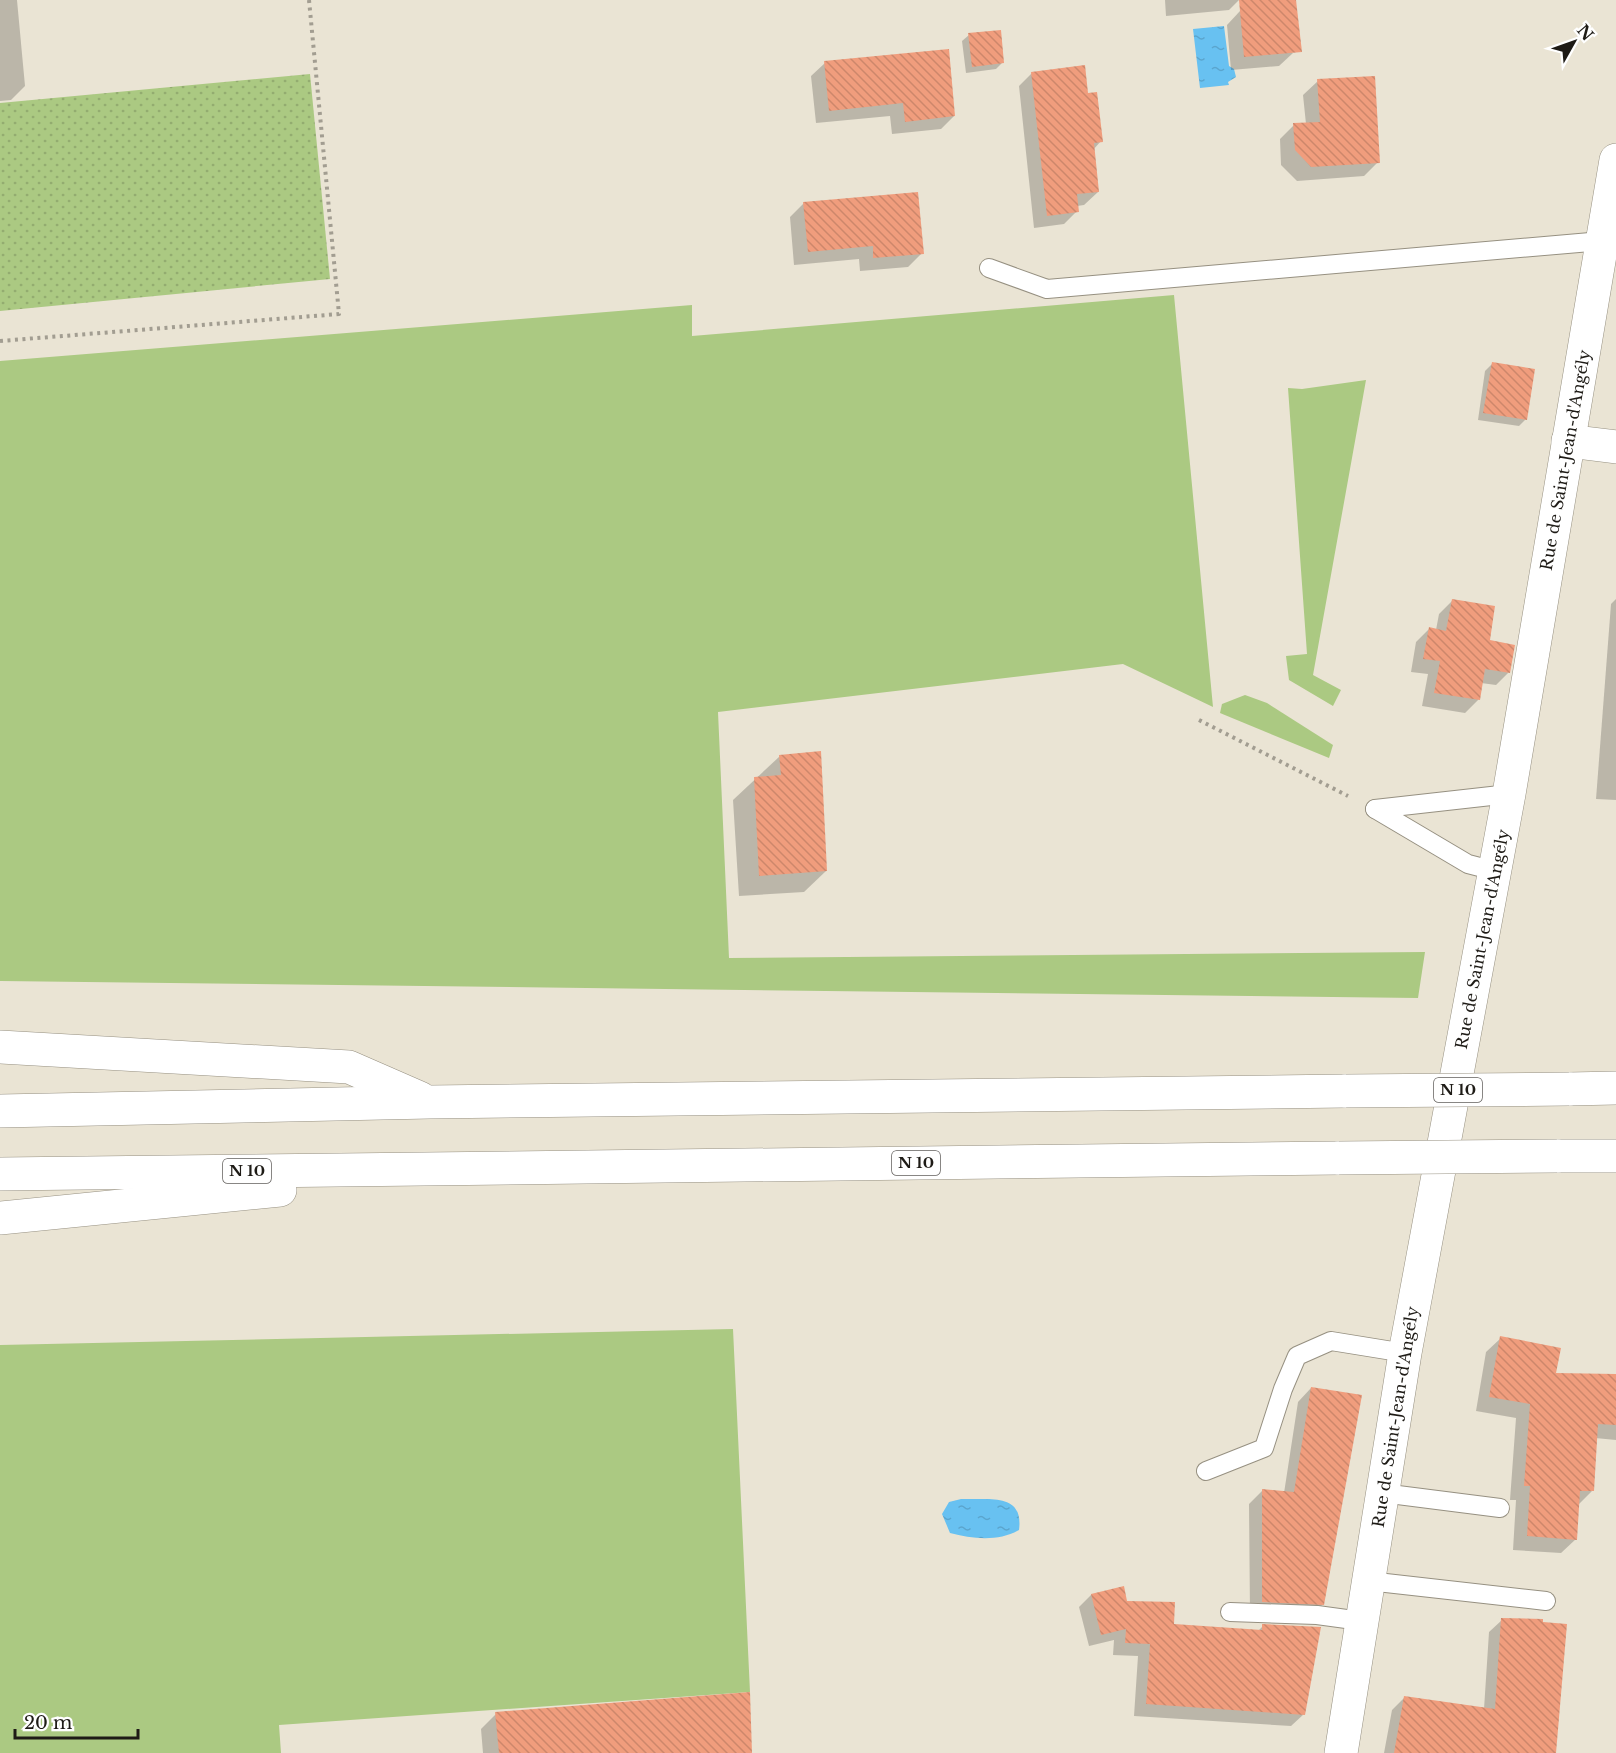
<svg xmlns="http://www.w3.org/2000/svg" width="1616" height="1753" font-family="'Libre Baskerville',serif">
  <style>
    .grass { fill: #abc982 }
    .park { fill: url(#park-dots) }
    .water { fill: url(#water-ripples) }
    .shadow { fill: #0003 }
    .building { fill: url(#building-back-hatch) }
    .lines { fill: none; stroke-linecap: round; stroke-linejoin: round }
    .service-casing { stroke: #969081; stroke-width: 20 }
    .minor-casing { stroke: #969081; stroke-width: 34 }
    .secondary-casing { stroke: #969081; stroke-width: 34 }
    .trunk-casing { stroke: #969081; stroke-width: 34 }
    .path { stroke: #a29d91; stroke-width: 4; stroke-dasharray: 3 4.5; stroke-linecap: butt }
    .service { stroke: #fff; stroke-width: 18 }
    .minor { stroke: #fff; stroke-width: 33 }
    .secondary { stroke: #fff; stroke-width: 33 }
    .trunk { stroke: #fff; stroke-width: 33 }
    .trunk-bridge-casing { stroke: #969081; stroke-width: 34; stroke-linecap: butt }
    .trunk-bridge { stroke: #fff; stroke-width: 33 }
    .labels { text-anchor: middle; stroke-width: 4.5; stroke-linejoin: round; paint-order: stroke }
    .shield { fill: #fff; stroke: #625f5c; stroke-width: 1.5 }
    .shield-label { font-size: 15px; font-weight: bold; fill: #1e1b16 }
    .street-label { font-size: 16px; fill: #1e1b16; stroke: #fff }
  </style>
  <defs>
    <pattern id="park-dots" width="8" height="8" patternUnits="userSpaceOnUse" patternTransform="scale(1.5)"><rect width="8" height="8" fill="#abc982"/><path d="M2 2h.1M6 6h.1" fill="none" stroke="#93ac70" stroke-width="1.8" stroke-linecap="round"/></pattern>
    <pattern id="water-ripples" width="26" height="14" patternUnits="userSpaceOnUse" patternTransform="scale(1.5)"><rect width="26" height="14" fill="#68c1f1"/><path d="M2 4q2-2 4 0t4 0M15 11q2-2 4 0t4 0" fill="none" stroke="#5aa5ce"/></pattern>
    <pattern id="building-back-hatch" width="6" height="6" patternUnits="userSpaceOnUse" patternTransform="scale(1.5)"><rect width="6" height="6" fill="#f09d7d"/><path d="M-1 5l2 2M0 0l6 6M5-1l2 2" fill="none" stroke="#cd876b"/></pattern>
  </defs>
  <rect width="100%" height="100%" fill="#eae4d4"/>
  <g class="grass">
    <path d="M 1174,295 L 1213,707 L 1123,664 L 718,712 L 729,958 L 1425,952 L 1418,998 L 0,981 L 0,361 L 692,305 L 692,336 Z"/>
    <path d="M 1366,380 L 1313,675 L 1341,690 L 1333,706 L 1289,680 L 1286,656 L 1307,654 L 1288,388 L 1302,389 Z"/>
    <path d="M 1245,695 L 1267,703 L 1333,745 L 1329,758 L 1220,713 L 1222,704 Z"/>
    <path d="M 733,1329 L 750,1692 L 279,1725 L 281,1753 L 0,1753 L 0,1345 Z"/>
  </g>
  <path class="park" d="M 310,74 L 330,279 L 0,311 L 0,103 Z"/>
  <g class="water">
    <path d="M 1224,26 L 1229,66 L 1234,69 L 1236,77 L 1228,82 L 1229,85 L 1200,88 L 1193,29 Z"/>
    <path d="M 961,1499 C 989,1500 1024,1492 1019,1530 C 999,1542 972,1539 950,1533 L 942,1514 L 949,1502 Z"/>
  </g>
  <g class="shadow">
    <path d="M 0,0 L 17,0 L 25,86 L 11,100 L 0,101 Z"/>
    <path d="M 1165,0 L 1239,0 L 1229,10 L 1166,16 Z"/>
    <path d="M 1240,11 L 1293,53 L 1279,66 L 1231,70 L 1227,25 Z"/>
    <path d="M 969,35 L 1003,62 L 996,69 L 966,73 L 962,41 Z"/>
    <path d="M 825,63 L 954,116 L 941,129 L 892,134 L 890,116 L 816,123 L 811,76 Z"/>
    <path d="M 1032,73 L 1087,95 L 1101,141 L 1093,150 L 1098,192 L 1084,205 L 1077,206 L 1077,211 L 1064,224 L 1034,228 L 1019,86 Z"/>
    <path d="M 1318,81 L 1378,162 L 1364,176 L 1297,181 L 1281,165 L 1280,139 L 1294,125 L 1306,124 L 1303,95 Z"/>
    <path d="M 804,203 L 922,253 L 908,267 L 860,271 L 859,259 L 794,265 L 790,217 Z"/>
    <path d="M 1492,364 L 1526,419 L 1519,426 L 1478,420 L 1485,371 Z"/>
    <path d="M 1616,599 L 1616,800 L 1596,799 L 1611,604 Z"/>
    <path d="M 1452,601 L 1488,641 L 1509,672 L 1496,685 L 1481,683 L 1479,699 L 1465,713 L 1422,706 L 1428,674 L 1411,672 L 1416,642 L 1429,629 L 1436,630 L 1439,614 Z"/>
    <path d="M 780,756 L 826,871 L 804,892 L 739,896 L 733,800 Z"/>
    <path d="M 1501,1338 L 1554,1374 L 1616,1376 L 1616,1440 L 1595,1438 L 1592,1491 L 1578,1505 L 1576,1539 L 1561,1553 L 1513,1550 L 1516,1500 L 1510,1500 L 1516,1418 L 1476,1411 L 1486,1352 Z"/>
    <path d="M 1311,1388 L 1323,1604 L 1310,1617 L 1250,1614 L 1249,1504 L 1262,1491 L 1284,1493 L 1298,1402 Z"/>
    <path d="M 1091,1595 L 1126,1603 L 1172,1625 L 1258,1631 L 1263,1626 L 1304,1714 L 1291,1726 L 1134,1716 L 1138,1656 L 1113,1655 L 1114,1640 L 1089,1646 L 1079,1607 Z"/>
    <path d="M 1502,1620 L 1555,1753 L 1384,1753 L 1392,1710 L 1404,1698 L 1484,1709 L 1489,1632 Z"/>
    <path d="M 496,1714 L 750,1753 L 483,1753 L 481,1729 Z"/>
  </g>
  <g class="building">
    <path d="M 1239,0 L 1296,0 L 1302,52 L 1244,57 Z"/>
    <path d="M 1001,30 L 1004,63 L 972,67 L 968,33 Z"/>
    <path d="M 949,49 L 955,116 L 905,122 L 903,103 L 829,111 L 824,61 Z"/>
    <path d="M 1085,65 L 1088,93 L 1097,92 L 1103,142 L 1094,143 L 1099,192 L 1077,194 L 1079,212 L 1047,216 L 1031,72 Z"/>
    <path d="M 1375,76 L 1380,163 L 1311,167 L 1295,150 L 1293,123 L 1320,122 L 1317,79 Z"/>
    <path d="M 918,192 L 924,254 L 873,258 L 873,246 L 808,252 L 803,202 Z"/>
    <path d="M 1492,362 L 1535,369 L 1527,420 L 1483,413 Z"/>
    <path d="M 1452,599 L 1495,606 L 1490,640 L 1515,645 L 1510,673 L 1485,669 L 1480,700 L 1434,693 L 1440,661 L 1423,659 L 1429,627 L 1446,631 Z"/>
    <path d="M 821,751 L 827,871 L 759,876 L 754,777 L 781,775 L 779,755 Z"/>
    <path d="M 1500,1336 L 1561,1348 L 1556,1373 L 1616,1374 L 1616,1425 L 1598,1424 L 1594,1491 L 1580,1491 L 1577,1540 L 1527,1536 L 1530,1486 L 1524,1486 L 1530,1404 L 1489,1397 Z"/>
    <path d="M 1311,1387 L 1362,1395 L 1324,1605 L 1262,1602 L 1262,1489 L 1294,1492 Z"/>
    <path d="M 1124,1586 L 1127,1601 L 1175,1602 L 1174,1624 L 1262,1630 L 1262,1624 L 1321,1627 L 1305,1715 L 1146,1704 L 1150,1644 L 1125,1643 L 1126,1629 L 1101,1635 L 1091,1594 Z"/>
    <path d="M 1501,1618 L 1543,1619 L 1543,1622 L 1567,1624 L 1556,1753 L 1394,1753 L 1404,1696 L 1495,1709 Z"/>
    <path d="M 750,1692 L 752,1753 L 499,1753 L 495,1712 Z"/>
  </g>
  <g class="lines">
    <g class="service-casing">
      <g id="service">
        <path d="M 989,268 L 1047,289 L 1602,241"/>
        <path d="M 1375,809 L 1468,864 L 1495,871"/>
        <path d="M 1375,809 L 1509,794"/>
        <path d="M 1206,1471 L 1264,1448 L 1283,1389 L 1297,1356 L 1331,1341 L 1405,1353"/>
        <path d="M 1382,1493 L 1500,1508"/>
        <path d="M 1368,1581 L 1546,1601"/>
        <path d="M 1230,1612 L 1317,1615 L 1361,1621"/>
      </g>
    </g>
    <g class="minor-casing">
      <path id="minor" d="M 1568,441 L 1616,447"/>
    </g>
    <g class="secondary-casing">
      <path id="secondary" d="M 1341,1753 L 1405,1353 L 1509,794 L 1616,160"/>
    </g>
    <g class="trunk-casing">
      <g id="trunk">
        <path d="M 0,1047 L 349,1067 L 420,1098"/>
        <path d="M 1569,1089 L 1616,1088"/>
        <path d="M 0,1111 L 430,1102 L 1346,1091"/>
        <path d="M 1557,1156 L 1616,1156"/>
        <path d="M 0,1174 L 1339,1158"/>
        <path d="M 0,1218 L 280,1190"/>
      </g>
    </g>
    <g class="path">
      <path d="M 0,341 L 339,314 L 309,0"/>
      <path d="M 1199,720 L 1348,796"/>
    </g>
    <use href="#service" class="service"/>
    <use href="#minor" class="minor"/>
    <use href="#secondary" class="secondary"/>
    <use href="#trunk" class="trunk"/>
    <g class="trunk-bridge-casing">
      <g id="trunk-bridge">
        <path d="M 1346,1091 L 1569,1089"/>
        <path d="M 1339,1158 L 1557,1156"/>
      </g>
    </g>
    <use href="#trunk-bridge" class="trunk-bridge"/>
  </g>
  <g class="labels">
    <g class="shield">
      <rect x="1434" y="1078" width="48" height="24" rx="4.5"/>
      <rect x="892" y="1151" width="48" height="24" rx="4.5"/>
      <rect x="223" y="1159" width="48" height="24" rx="4.5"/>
    </g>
    <g class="shield-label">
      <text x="1458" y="1095">N 10</text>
      <text x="916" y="1168">N 10</text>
      <text x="247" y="1176">N 10</text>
    </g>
    <g class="street-label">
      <text transform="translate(1565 460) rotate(-80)" y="6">Rue de Saint-Jean-d'Angély</text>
      <text transform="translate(1482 939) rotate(-79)" y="6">Rue de Saint-Jean-d'Angély</text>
      <text transform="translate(1395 1417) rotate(-81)" y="6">Rue de Saint-Jean-d'Angély</text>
    </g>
  </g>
  <g transform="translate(1574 42) rotate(50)" stroke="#ffffff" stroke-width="4.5" paint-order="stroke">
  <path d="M0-4.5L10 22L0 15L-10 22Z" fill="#1e1b16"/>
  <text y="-9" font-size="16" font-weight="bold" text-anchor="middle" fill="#1e1b16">N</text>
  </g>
  <path d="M15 1729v9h123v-9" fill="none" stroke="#1e1b16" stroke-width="3"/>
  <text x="24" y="1729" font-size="18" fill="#1e1b16" stroke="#ffffff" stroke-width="4.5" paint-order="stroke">20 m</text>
</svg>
